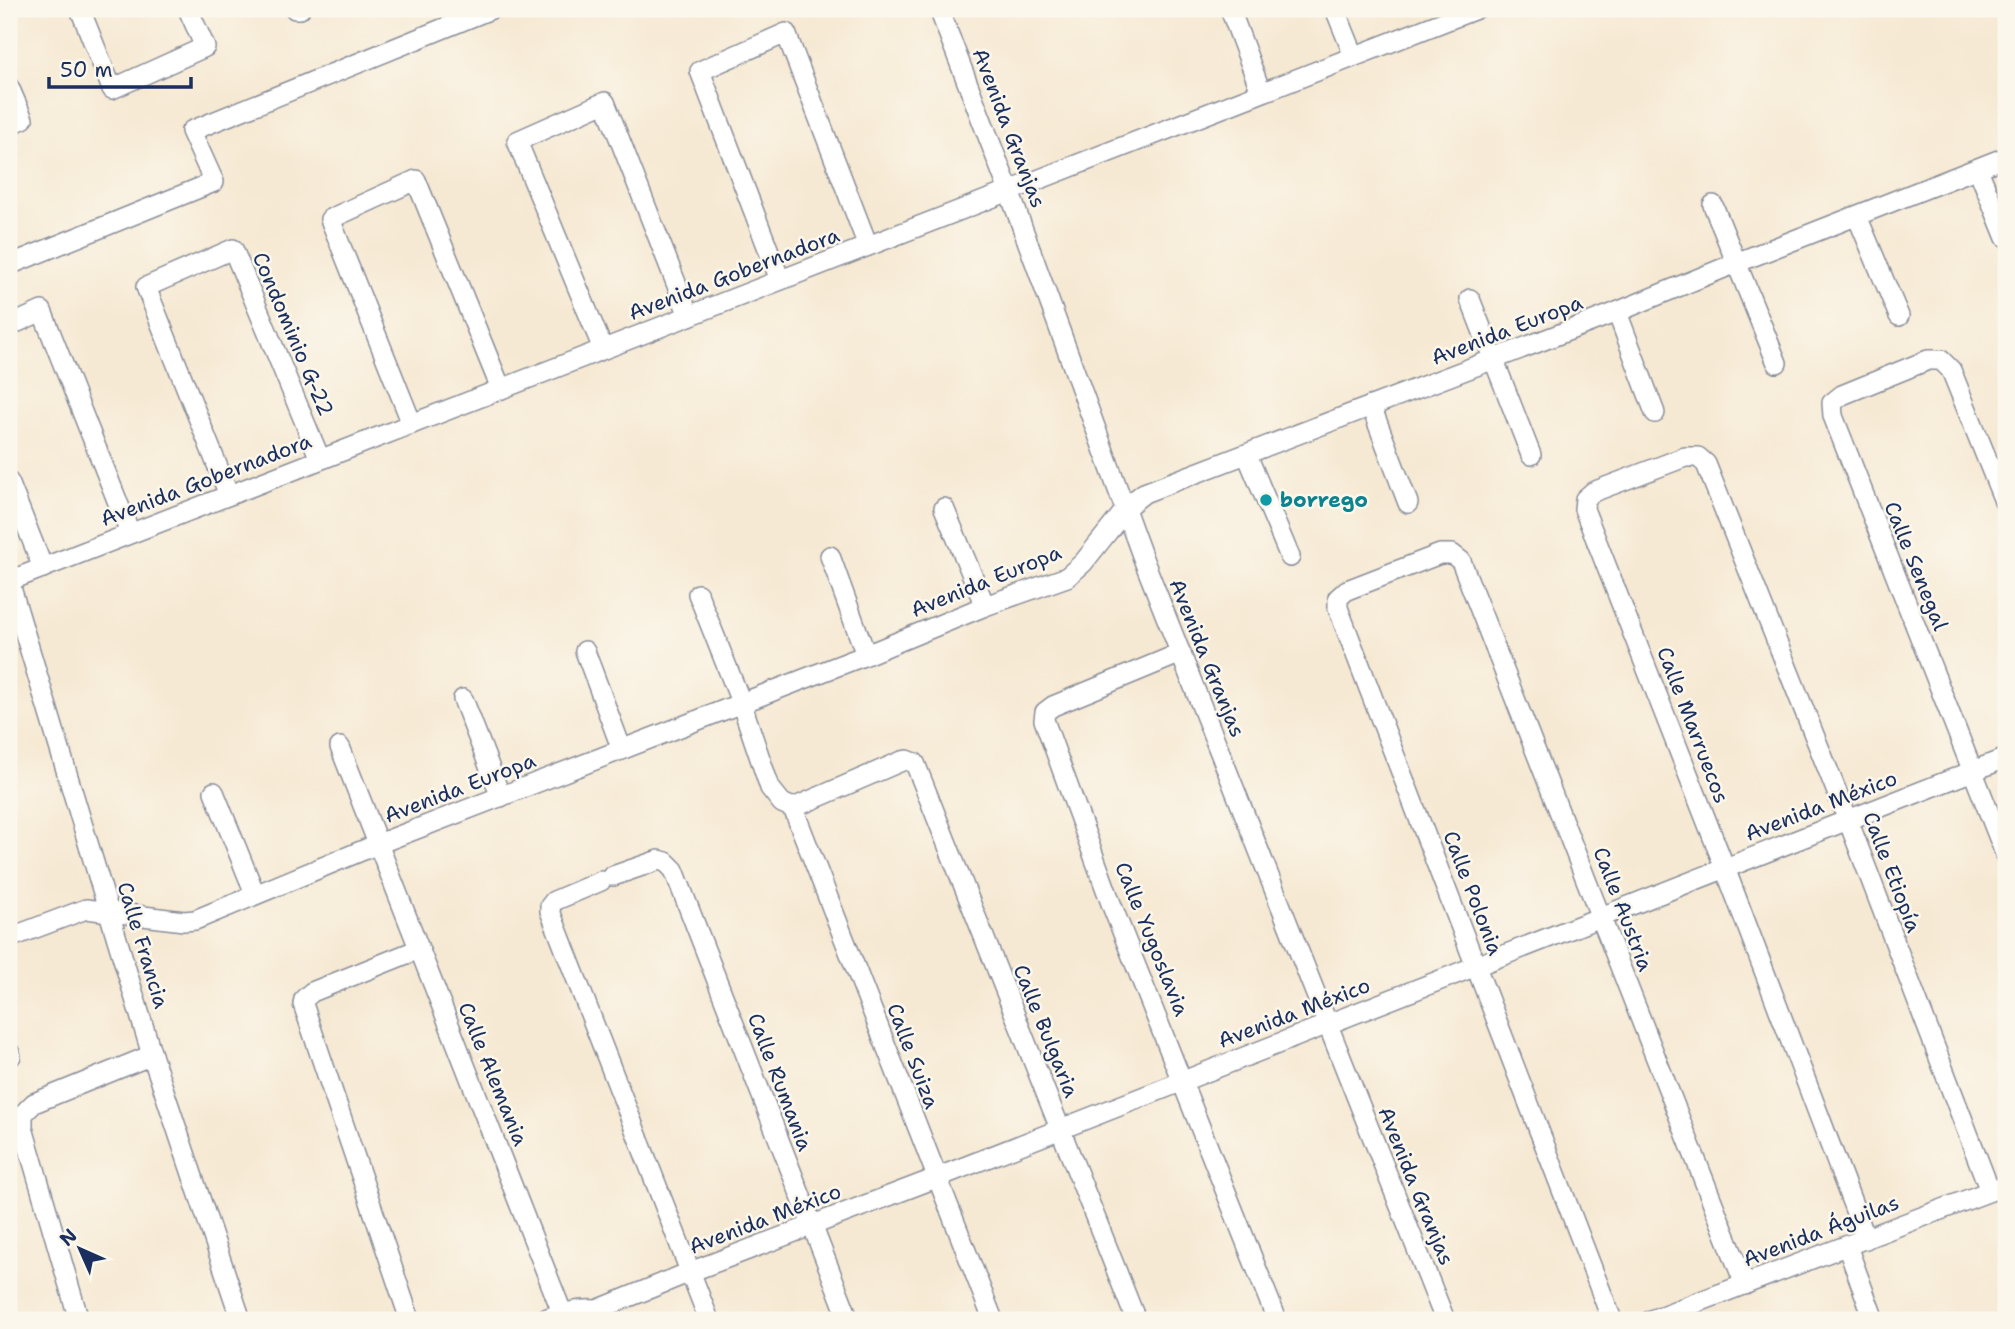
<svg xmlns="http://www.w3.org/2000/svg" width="2015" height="1329" font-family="'Shantell Sans',sans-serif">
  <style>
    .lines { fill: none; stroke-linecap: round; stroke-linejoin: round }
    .minor-casing { stroke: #888c98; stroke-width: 22 }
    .minor { stroke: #fff; stroke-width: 19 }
    .culture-dot { fill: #0f9aa8; stroke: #fbf7ec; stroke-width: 2.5 }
    .labels { text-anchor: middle; stroke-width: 5; stroke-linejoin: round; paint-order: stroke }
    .street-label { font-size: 21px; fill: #1b2f5e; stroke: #fbf7ec }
    .culture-label { font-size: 21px; font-weight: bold; fill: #0d838f; stroke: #fbf7ec; text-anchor: start }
  </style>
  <rect width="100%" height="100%" fill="#fbf7ec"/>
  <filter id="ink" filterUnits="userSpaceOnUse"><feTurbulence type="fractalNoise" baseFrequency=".0143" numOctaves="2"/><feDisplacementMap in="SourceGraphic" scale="14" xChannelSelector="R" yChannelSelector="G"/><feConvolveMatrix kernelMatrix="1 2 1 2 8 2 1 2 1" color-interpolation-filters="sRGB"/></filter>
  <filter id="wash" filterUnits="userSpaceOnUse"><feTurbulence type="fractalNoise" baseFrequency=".00686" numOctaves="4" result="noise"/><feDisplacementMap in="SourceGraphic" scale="28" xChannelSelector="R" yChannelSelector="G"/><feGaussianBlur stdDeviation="1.57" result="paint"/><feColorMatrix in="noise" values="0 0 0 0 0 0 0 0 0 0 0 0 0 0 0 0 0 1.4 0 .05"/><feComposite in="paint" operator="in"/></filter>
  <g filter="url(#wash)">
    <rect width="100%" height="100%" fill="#f6e9d3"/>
  </g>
  <g filter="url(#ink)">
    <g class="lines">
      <g class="minor-casing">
        <g id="minor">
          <path d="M 80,9 L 112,89 L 205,47 L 188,9"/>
          <path d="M 295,9 L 300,9"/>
          <path d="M 939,9 L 1009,191 L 1144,561 L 1445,1320"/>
          <path d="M 1230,9 L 1261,92"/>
          <path d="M 1335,9 L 1354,56"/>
          <path d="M 9,87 L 23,119 L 9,125"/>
          <path d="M 1978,169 L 2006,238"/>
          <path d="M 1713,205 L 1777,363"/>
          <path d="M 1857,216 L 1899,316"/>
          <path d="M 9,265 L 214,182 L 191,131 L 491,9"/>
          <path d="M 780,280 L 700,71 L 786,33 L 868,246"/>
          <path d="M 1470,299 L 1531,455"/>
          <path d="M 1617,312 L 1655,413"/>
          <path d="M 9,326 L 42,311 L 130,533"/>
          <path d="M 603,349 L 517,141 L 605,102 L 689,316"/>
          <path d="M 1371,406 L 1408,503"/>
          <path d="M 412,424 L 330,219 L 416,180 L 501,389"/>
          <path d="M 1247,455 L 1290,557"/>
          <path d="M 9,482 L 43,568"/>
          <path d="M 229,495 L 146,287 L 233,249 L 320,459"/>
          <path d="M 2006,506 L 1951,370 L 1941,360 L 1928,360 L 1842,395 L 1832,403 L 1833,416 L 2006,856"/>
          <path d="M 944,508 L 985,606"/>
          <path d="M 830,556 L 866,655"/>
          <path d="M 9,581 L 1476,9"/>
          <path d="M 9,581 L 152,1055 L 241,1320"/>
          <path d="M 698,594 L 741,702 L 770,788 L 782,803 L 793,808 L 993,1320"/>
          <path d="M 585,651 L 622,750"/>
          <path d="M 1181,653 L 1053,706 L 1045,712 L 1044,720 L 1112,906 L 1277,1320"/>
          <path d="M 463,699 L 501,797"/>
          <path d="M 340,747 L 565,1320"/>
          <path d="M 214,792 L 255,894"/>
          <path d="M 793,808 L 902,761 L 907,760 L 915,763 L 1136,1320"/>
          <path d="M 613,876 L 659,860 L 666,862 L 674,870 L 849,1320"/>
          <path d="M 601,881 L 554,901 L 550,906 L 550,911 L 709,1320"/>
          <path d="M 9,938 L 86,909 L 184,921 L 195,920 L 378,844 L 866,655 L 985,606 L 1067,577 L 1083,563 L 1130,504 L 1144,493 L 1617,312 L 1736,263 L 2006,157"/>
          <path d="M 9,1051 L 11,1056"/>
          <path d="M 1866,1239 L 1725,868 L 1584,509 L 1585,499 L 1593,492 L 1685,457 L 1698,457 L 1706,464 L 1848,820 L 1990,1191"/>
          <path d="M 1847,1246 L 1874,1320"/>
          <path d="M 79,1320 L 23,1128 L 23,1114 L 34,1103 L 152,1055"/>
          <path d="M 410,1320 L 303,1004 L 304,999 L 312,992 L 419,949"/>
          <path d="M 542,1320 C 561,1313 577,1309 597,1310 L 690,1272 L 936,1178 L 2006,758"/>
          <path d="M 1612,1320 L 1338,608 L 1338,598 L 1347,590 L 1440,554 L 1452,554 L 1461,561 L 1745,1285"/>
          <path d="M 1651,1320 L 2006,1185"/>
        </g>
      </g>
      <use href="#minor" class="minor"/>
    </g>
  </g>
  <circle class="culture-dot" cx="1266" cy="500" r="7"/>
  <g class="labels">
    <g class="street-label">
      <text transform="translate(1009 128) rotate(69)" y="7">Avenida Granjas</text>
      <text transform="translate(734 274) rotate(-21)" y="7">Avenida Gobernadora</text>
      <text transform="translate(1507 330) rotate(-21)" y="7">Avenida Europa</text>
      <text transform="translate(293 334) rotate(67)" y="7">Condominio G-22</text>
      <text transform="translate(206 480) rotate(-21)" y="7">Avenida Gobernadora</text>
      <text transform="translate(1916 566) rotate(68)" y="7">Calle Senegal</text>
      <text transform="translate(986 581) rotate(-22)" y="7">Avenida Europa</text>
      <text transform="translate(1207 658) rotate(68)" y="7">Avenida Granjas</text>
      <text transform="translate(1693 725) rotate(69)" y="7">Calle Marruecos</text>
      <text transform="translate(460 788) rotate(-21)" y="7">Avenida Europa</text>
      <text transform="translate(1821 806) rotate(-21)" y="7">Avenida México</text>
      <text transform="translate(1892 872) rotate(69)" y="7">Calle Etiopía</text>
      <text transform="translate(1473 893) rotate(69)" y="7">Calle Polonia</text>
      <text transform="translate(1623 909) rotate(69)" y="7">Calle Austria</text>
      <text transform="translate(1152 939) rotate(68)" y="7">Calle Yugoslavia</text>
      <text transform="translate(143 945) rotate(73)" y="7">Calle Francia</text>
      <text transform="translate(1294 1013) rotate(-21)" y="7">Avenida México</text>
      <text transform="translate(1046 1031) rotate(68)" y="7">Calle Bulgaria</text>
      <text transform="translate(913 1056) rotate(69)" y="7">Calle Suiza</text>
      <text transform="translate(493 1074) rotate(68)" y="7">Calle Alemania</text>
      <text transform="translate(780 1082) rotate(69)" y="7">Calle Rumania</text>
      <text transform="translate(1416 1186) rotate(68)" y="7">Avenida Granjas</text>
      <text transform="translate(765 1219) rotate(-21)" y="7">Avenida México</text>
      <text transform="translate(1821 1231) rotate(-21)" y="7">Avenida Águilas</text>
    </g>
    <g class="culture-label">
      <text x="1280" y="507">borrego</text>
    </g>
  </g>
  <rect width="2015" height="1329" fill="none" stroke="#fbf7ec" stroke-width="35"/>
  <g transform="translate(80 1249) rotate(315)" stroke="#fbf7ec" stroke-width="5" paint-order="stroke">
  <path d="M0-5L12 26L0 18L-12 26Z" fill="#1b2f5e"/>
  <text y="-10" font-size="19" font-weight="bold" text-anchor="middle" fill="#1b2f5e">N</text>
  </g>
  <path d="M49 77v10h142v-10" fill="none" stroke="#1b2f5e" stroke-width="3.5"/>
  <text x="60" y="77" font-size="21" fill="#1b2f5e" stroke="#fbf7ec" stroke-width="5" paint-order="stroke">50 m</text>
</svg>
